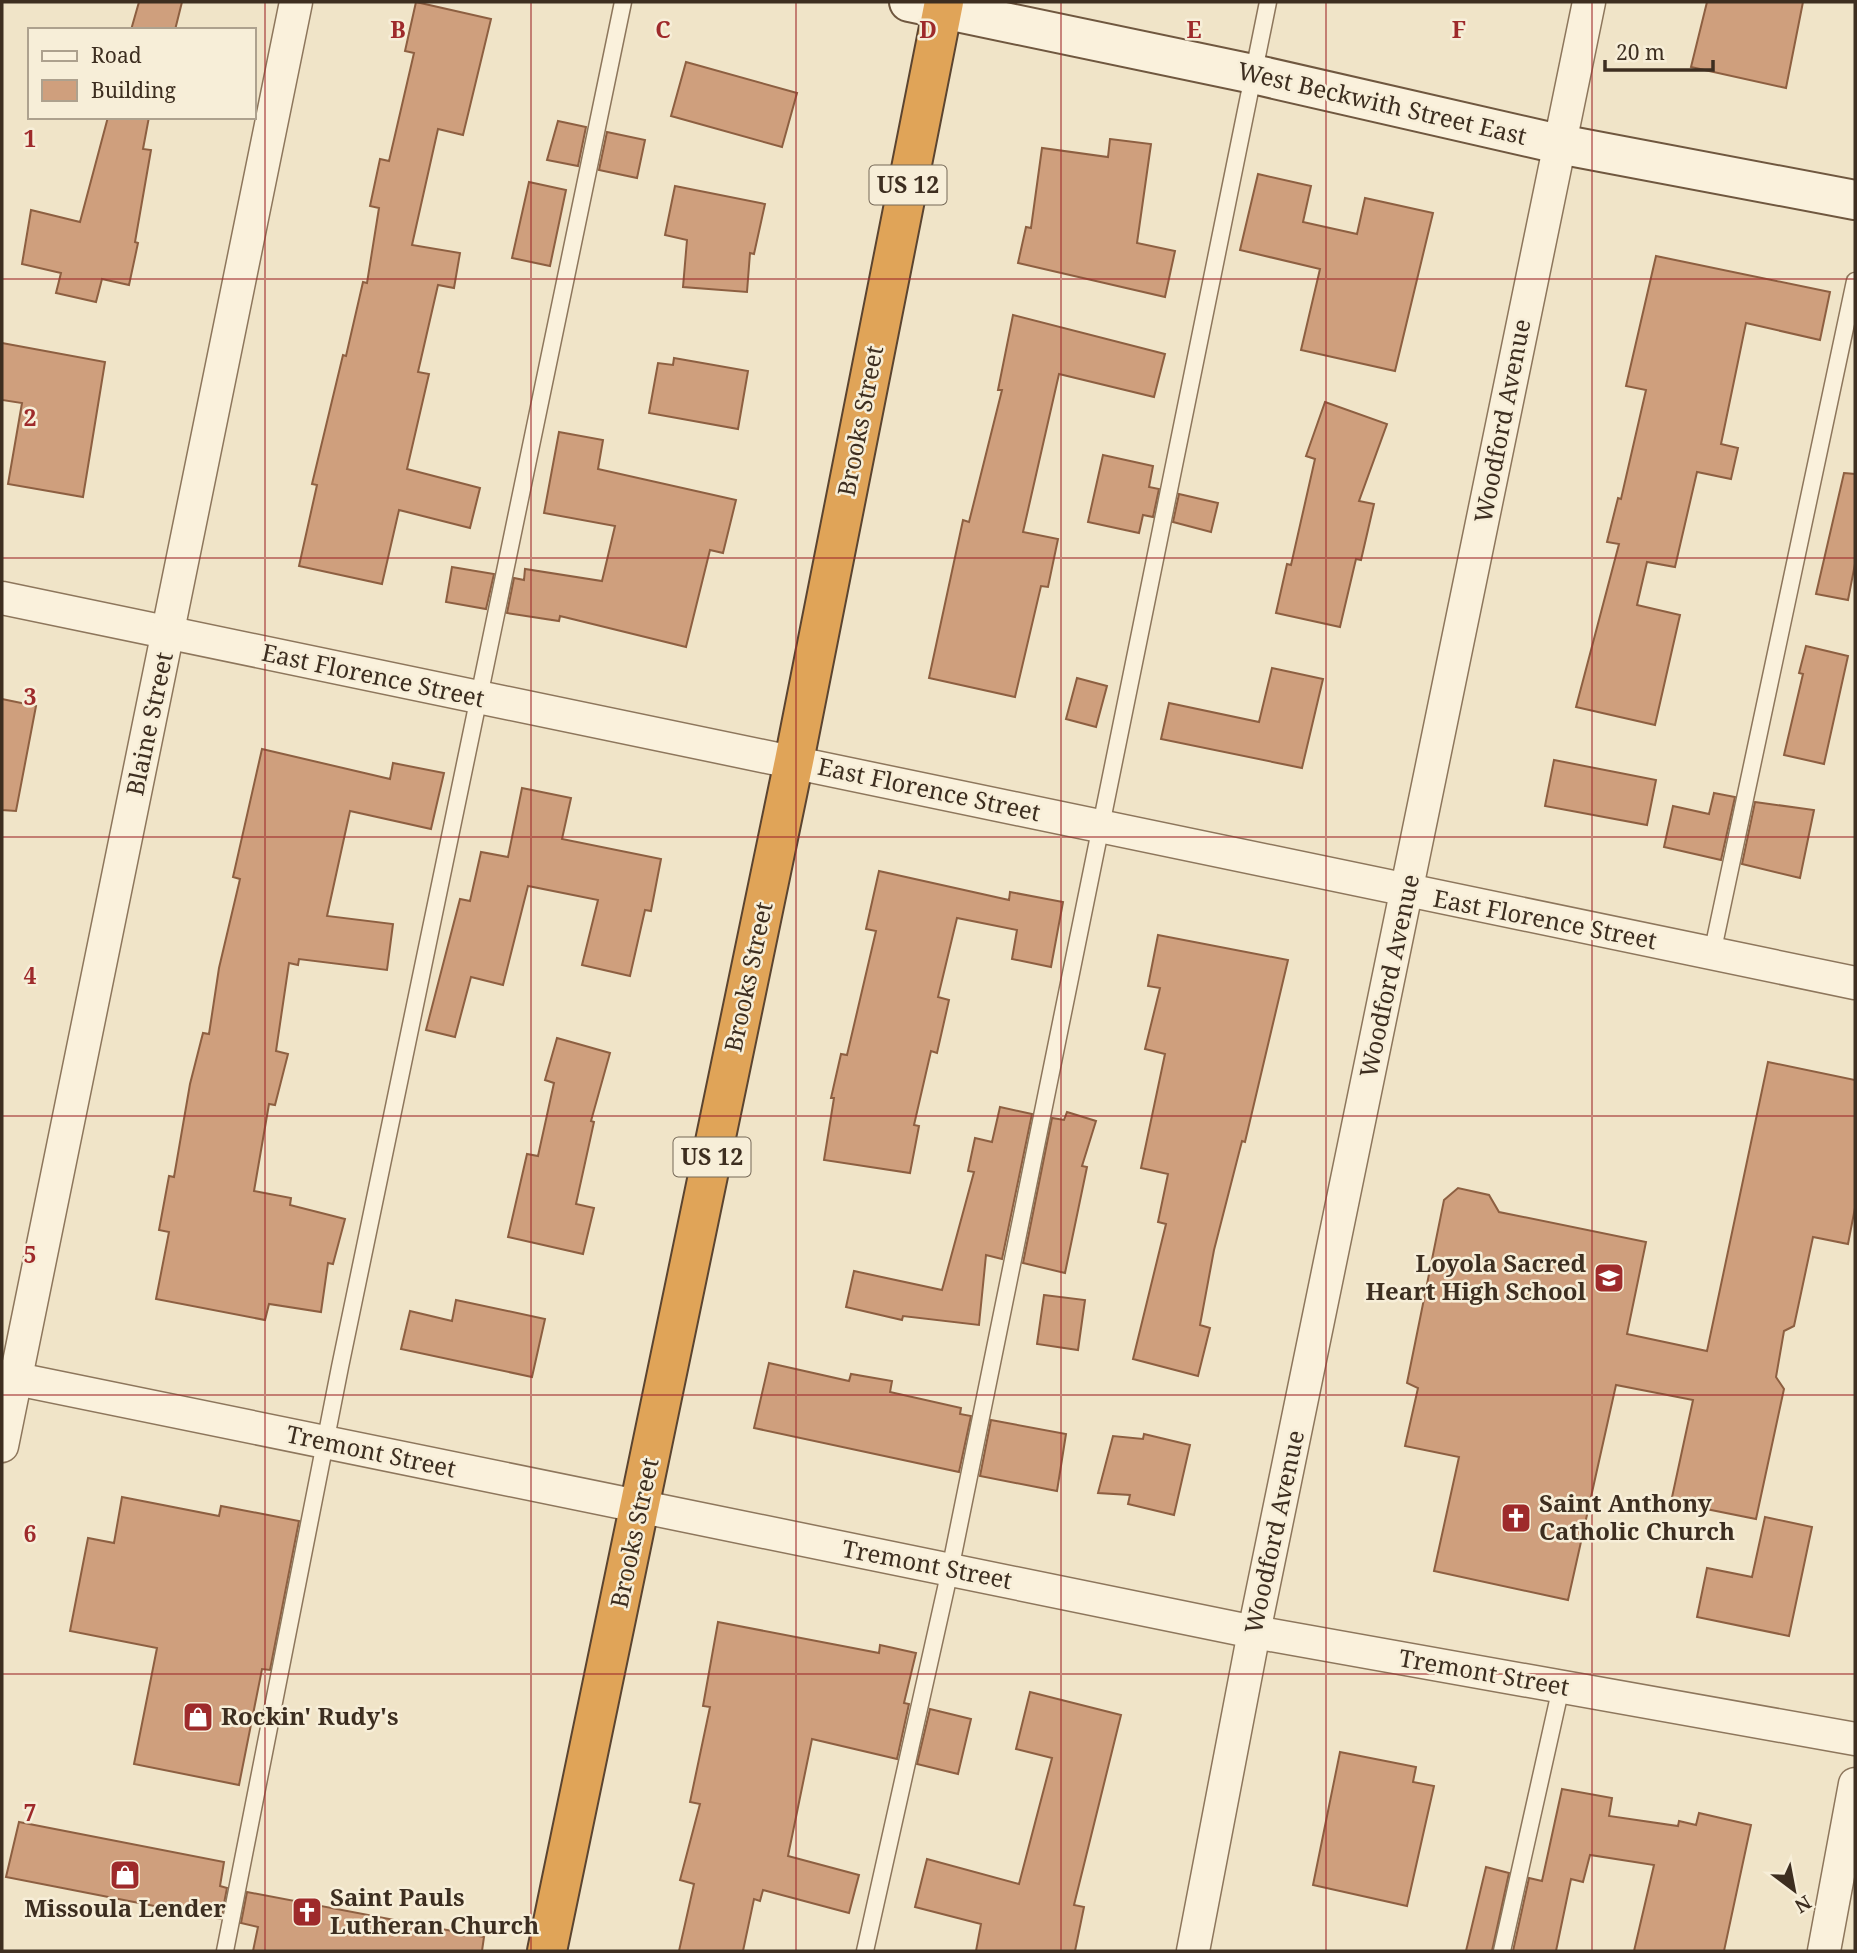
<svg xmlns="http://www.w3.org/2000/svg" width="1857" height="1953" font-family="'Noto Serif',serif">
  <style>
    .building { fill: #cf9f7d; stroke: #8d5f41; stroke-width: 2 }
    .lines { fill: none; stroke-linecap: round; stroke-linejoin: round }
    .lane-casing { stroke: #8d765c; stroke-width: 19 }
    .street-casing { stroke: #8d765c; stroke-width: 35 }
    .secondary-casing { stroke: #6f573f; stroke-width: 42 }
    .highway-casing { stroke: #5b4430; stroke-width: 42 }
    .lane { stroke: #faf1dc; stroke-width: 16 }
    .street { stroke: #faf1dc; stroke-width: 32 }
    .secondary { stroke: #faf1dc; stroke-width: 38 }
    .highway { stroke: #e0a458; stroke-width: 38 }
    .grid { fill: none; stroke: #9e2a2b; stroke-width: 2; stroke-opacity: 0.55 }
    .labels { text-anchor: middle; stroke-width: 5; stroke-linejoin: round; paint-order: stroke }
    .shield { fill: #f7eed8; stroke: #756857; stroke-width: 2 }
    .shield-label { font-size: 23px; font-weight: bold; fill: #3d2e20 }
    .street-label { font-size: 24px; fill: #3d2e20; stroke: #f7eed8 }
    .poi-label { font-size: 24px; font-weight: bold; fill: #3d2e20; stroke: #f7eed8; text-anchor: start }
    .grid-label { font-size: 23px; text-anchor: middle; font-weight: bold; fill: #9e2a2b; stroke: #f7eed8; stroke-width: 5; stroke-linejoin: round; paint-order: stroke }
  </style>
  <rect width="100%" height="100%" fill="#f0e4c8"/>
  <g class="building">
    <path d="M 139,2 L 182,2 L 175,30 L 131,30 Z"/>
    <path d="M 416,2 L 491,19 L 463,135 L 438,129 L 412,245 L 460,253 L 454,288 L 438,285 L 418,372 L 429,374 L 407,469 L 480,488 L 470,528 L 399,510 L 382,584 L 299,566 L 317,485 L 312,484 L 343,355 L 346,356 L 363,282 L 367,283 L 379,208 L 370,206 L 380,159 L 389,161 L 414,53 L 405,51 Z"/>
    <path d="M 1707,2 L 1803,2 L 1786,88 L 1691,67 Z"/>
    <path d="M 686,62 L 797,93 L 782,147 L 671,116 Z"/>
    <path d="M 108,117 L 149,117 L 143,149 L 151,150 L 135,242 L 138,243 L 129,285 L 102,279 L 96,302 L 56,293 L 61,273 L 22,264 L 31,210 L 80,222 Z"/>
    <path d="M 558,121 L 586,127 L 578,166 L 547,160 Z"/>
    <path d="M 607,132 L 645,140 L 637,178 L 599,170 Z"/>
    <path d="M 1110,139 L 1151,144 L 1137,243 L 1175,251 L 1165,297 L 1018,263 L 1026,227 L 1031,228 L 1042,148 L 1108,157 Z"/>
    <path d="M 1258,174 L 1311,186 L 1303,222 L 1357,234 L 1365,198 L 1433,213 L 1395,371 L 1301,350 L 1320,269 L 1240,250 Z"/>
    <path d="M 529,182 L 566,190 L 550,266 L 512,258 Z"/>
    <path d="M 675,186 L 765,204 L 754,254 L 750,253 L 747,292 L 683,287 L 687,240 L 665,235 Z"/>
    <path d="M 1656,256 L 1830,292 L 1820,340 L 1746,323 L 1721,444 L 1738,448 L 1731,479 L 1697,472 L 1675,567 L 1647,562 L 1637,605 L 1680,615 L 1655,725 L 1576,707 L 1619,544 L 1607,542 L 1618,498 L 1621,499 L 1646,390 L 1626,386 Z"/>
    <path d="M 1013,315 L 1165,354 L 1154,397 L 1059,374 L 1023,532 L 1058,539 L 1048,587 L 1041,586 L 1015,697 L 929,678 L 963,520 L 969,522 L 1002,390 L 998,390 Z"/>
    <path d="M 2,343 L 105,362 L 83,497 L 8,484 L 22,403 L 2,400 Z"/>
    <path d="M 674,358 L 748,371 L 738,429 L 649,413 L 658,363 L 673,365 Z"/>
    <path d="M 1325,402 L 1387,424 L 1359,501 L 1374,504 L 1361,560 L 1356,559 L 1340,627 L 1276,613 L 1287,564 L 1291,565 L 1315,459 L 1306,456 Z"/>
    <path d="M 559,432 L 603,440 L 598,469 L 736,500 L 723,553 L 710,550 L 686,647 L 560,616 L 559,621 L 507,613 L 514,578 L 524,580 L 525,569 L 602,581 L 615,526 L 544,513 Z"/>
    <path d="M 1103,455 L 1153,466 L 1149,487 L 1159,489 L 1153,517 L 1143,515 L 1139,533 L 1088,522 Z"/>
    <path d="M 1844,473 L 1855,474 L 1855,564 L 1848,600 L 1816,594 Z"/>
    <path d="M 1179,494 L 1218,503 L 1211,532 L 1173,522 Z"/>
    <path d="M 452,567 L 494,574 L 486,609 L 446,602 Z"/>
    <path d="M 1806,646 L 1848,656 L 1824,764 L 1784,755 L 1803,674 L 1799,673 Z"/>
    <path d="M 1272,668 L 1323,679 L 1302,768 L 1161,739 L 1169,703 L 1259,722 Z"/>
    <path d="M 1077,678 L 1107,686 L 1096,727 L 1066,719 Z"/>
    <path d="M 2,699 L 36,706 L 16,811 L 2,810 Z"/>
    <path d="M 262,749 L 390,779 L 393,763 L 444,773 L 431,829 L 350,811 L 327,916 L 393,924 L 387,970 L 299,959 L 298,965 L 289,963 L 276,1051 L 288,1054 L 275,1105 L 269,1104 L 254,1191 L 291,1198 L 290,1205 L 345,1219 L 333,1264 L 328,1263 L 321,1312 L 269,1304 L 265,1320 L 156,1299 L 169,1232 L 159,1230 L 169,1176 L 174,1177 L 190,1084 L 203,1033 L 209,1034 L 219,968 L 240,879 L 233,877 Z"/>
    <path d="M 1554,760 L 1656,780 L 1647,825 L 1545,806 Z"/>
    <path d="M 522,788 L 571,798 L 562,839 L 661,859 L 651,911 L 645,910 L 630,976 L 582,965 L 598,900 L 528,886 L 503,985 L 471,977 L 455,1037 L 426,1030 L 460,899 L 470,901 L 481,852 L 508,857 Z"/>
    <path d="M 1714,793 L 1735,797 L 1721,860 L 1664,847 L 1673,806 L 1709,814 Z"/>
    <path d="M 1755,802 L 1814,810 L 1800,878 L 1742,864 Z"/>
    <path d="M 879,871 L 1009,900 L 1010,892 L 1063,902 L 1051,967 L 1012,959 L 1017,930 L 957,918 L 938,997 L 949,1000 L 937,1053 L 931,1051 L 914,1125 L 919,1126 L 910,1173 L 824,1160 L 834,1098 L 831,1098 L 841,1054 L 847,1055 L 876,931 L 866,929 Z"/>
    <path d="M 1158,935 L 1288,960 L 1245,1142 L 1242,1141 L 1214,1250 L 1200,1325 L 1210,1328 L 1198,1376 L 1133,1359 L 1166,1224 L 1158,1222 L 1168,1174 L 1141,1168 L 1165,1054 L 1145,1049 L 1160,988 L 1148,986 Z"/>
    <path d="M 557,1038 L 610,1053 L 591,1121 L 594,1122 L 576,1204 L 594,1208 L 583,1254 L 508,1237 L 527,1154 L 538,1156 L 554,1083 L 545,1080 Z"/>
    <path d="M 1768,1062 L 1855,1080 L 1855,1208 L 1848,1244 L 1813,1237 L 1794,1326 L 1784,1331 L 1776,1377 L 1784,1389 L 1756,1519 L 1671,1502 L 1693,1400 L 1616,1385 L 1568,1600 L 1434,1571 L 1459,1457 L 1405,1446 L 1418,1388 L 1407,1383 L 1444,1200 L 1458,1188 L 1489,1195 L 1499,1212 L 1646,1242 L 1627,1334 L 1707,1351 Z"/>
    <path d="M 1000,1107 L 1032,1114 L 1002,1259 L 986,1255 L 979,1325 L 903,1316 L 902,1320 L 846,1307 L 854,1271 L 942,1290 L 974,1172 L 968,1171 L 975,1138 L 992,1142 Z"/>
    <path d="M 1067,1112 L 1096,1121 L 1082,1166 L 1087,1167 L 1065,1273 L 1023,1263 L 1052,1118 L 1064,1120 Z"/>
    <path d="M 1044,1295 L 1085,1300 L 1078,1350 L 1037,1344 Z"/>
    <path d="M 456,1300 L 545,1319 L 532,1377 L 401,1349 L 410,1311 L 452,1321 Z"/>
    <path d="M 769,1363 L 849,1381 L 851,1374 L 892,1381 L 890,1392 L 961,1408 L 960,1414 L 971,1416 L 959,1472 L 754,1428 Z"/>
    <path d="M 991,1420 L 1066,1434 L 1057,1491 L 980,1476 Z"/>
    <path d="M 1144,1434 L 1190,1445 L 1174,1515 L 1128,1504 L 1130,1495 L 1098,1493 L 1113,1436 L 1143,1439 Z"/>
    <path d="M 122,1497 L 219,1516 L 221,1506 L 299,1521 L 270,1670 L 262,1669 L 239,1785 L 134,1764 L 157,1648 L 70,1631 L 88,1538 L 114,1543 Z"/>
    <path d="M 1765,1517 L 1812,1527 L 1789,1636 L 1697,1617 L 1707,1568 L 1752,1577 Z"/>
    <path d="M 718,1622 L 879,1653 L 880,1645 L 916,1653 L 904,1703 L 909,1704 L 897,1759 L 812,1739 L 788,1856 L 859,1875 L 849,1913 L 763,1890 L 760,1901 L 754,1899 L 743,1951 L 679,1951 L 694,1884 L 680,1880 L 700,1804 L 690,1802 L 710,1707 L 703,1706 Z"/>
    <path d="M 1030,1692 L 1121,1715 L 1074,1905 L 1084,1907 L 1075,1951 L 976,1951 L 981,1924 L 915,1907 L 927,1859 L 1019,1884 L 1052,1758 L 1016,1749 Z"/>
    <path d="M 930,1709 L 971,1719 L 958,1774 L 917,1764 Z"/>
    <path d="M 1340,1752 L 1416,1767 L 1413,1782 L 1434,1786 L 1407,1906 L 1313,1885 Z"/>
    <path d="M 1562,1789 L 1612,1798 L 1609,1816 L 1678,1826 L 1679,1821 L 1696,1825 L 1699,1813 L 1751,1825 L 1724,1951 L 1634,1951 L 1654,1865 L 1590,1855 L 1583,1882 L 1571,1879 L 1556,1951 L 1513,1951 L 1529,1878 L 1542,1881 Z"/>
    <path d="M 19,1822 L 224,1862 L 220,1886 L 227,1888 L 221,1919 L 6,1877 Z"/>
    <path d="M 1486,1867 L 1509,1873 L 1492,1951 L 1466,1951 Z"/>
    <path d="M 247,1892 L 484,1937 L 482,1951 L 253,1951 L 258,1927 L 241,1923 Z"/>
  </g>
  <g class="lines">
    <g class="lane-casing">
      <g id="lane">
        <path d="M 1712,954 L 1855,281"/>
        <path d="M 225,1951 L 340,1367 L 623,2"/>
        <path d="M 865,1951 L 950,1570 L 1268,2"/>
        <path d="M 1502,1951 L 1561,1687"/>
      </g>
    </g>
    <g class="street-casing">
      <g id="street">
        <path d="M 2,598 L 1855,983"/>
        <path d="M 2,1376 L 1254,1632 L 1855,1739"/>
        <path d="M 2,1446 L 296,2"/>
        <path d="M 1193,1951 L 1254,1632 L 1589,2"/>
        <path d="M 1824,1951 L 1855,1784"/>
      </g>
    </g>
    <g class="secondary-casing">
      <path id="secondary" d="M 909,2 L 1253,74 L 1559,144 L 1855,200"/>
    </g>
    <g class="highway-casing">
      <path id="highway" d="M 547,1951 L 794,761 L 944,2"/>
    </g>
    <use href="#lane" class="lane"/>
    <use href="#street" class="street"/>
    <use href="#secondary" class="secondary"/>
    <use href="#highway" class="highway"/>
  </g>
  <path class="grid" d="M 265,2 L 265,1951M 531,2 L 531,1951M 796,2 L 796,1951M 1061,2 L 1061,1951M 1326,2 L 1326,1951M 1592,2 L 1592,1951M 2,279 L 1855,279M 2,558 L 1855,558M 2,837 L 1855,837M 2,1116 L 1855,1116M 2,1395 L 1855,1395M 2,1674 L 1855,1674"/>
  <defs>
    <g id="school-square" transform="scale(1.575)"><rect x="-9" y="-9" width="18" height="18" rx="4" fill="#9e2a2b" stroke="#f7eed8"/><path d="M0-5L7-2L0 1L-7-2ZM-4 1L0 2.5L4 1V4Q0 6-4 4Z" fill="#fff"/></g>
    <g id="church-square" transform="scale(1.575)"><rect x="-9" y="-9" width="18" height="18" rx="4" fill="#9e2a2b" stroke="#f7eed8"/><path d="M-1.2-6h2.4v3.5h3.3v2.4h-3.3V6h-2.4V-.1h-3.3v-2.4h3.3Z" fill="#fff"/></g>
    <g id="shop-square" transform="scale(1.575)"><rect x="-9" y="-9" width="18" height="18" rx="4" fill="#9e2a2b" stroke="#f7eed8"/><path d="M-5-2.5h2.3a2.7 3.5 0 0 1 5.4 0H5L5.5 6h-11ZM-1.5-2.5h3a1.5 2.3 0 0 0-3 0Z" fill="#fff"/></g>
  </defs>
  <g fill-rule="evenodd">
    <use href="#school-square" x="1609" y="1278"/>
    <use href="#church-square" x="1516" y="1518"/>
    <use href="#shop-square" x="198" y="1717"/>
    <use href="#shop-square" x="125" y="1875"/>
    <use href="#church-square" x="307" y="1912"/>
  </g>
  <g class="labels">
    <g class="shield">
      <rect x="869.5" y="165.5" width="77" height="39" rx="5"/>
      <rect x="673.5" y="1137.5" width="77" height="39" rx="5"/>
    </g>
    <g class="shield-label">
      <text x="908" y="193">US 12</text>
      <text x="712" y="1165">US 12</text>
    </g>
    <g class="street-label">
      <text transform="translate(1382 104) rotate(13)" y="8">West Beckwith Street East</text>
      <text transform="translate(861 421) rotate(-79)" y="8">Brooks Street</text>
      <text transform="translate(1503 421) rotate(-79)" y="8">Woodford Avenue</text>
      <text transform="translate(373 676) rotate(12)" y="8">East Florence Street</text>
      <text transform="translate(150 724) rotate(-78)" y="8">Blaine Street</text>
      <text transform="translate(929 790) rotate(12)" y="8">East Florence Street</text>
      <text transform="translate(1545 920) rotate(11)" y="8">East Florence Street</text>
      <text transform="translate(1390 976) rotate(-78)" y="8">Woodford Avenue</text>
      <text transform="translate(749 977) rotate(-78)" y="8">Brooks Street</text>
      <text transform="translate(371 1452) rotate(12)" y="8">Tremont Street</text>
      <text transform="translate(1275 1532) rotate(-78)" y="8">Woodford Avenue</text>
      <text transform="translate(635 1533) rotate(-78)" y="8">Brooks Street</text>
      <text transform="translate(927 1565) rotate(11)" y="8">Tremont Street</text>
      <text transform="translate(1484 1673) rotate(10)" y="8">Tremont Street</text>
    </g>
    <g class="poi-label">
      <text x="1586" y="1272" text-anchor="end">Loyola Sacred<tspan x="1586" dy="28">Heart High School</tspan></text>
      <text x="1539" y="1512">Saint Anthony<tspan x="1539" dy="28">Catholic Church</tspan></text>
      <text x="221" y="1725">Rockin' Rudy's</text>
      <text x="330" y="1906">Saint Pauls<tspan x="330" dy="28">Lutheran Church</tspan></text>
      <text x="125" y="1917" text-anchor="middle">Missoula Lender</text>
    </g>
  </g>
  <g class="grid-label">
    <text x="398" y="38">B</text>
    <text x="663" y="38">C</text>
    <text x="928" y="38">D</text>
    <text x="1194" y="38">E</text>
    <text x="1459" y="38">F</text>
    <text x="30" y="147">1</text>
    <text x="30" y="426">2</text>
    <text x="30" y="705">3</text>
    <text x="30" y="984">4</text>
    <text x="30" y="1263">5</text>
    <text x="30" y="1542">6</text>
    <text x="30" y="1821">7</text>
  </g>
  <rect width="1857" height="1953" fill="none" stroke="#3d2e20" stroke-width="7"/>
  <rect x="28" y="28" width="228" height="91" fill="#f7eed8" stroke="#ada18e" stroke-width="2"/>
  <rect x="42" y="51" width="35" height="10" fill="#faf1dc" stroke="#ada18e" stroke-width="2"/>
  <text x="91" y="63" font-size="21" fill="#3d2e20">Road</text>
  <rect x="42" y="80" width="35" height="21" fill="#cf9f7d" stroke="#ada18e" stroke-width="2"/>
  <text x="91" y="98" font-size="21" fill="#3d2e20">Building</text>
  <g transform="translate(1794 1890) rotate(148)" stroke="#f7eed8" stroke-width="5" paint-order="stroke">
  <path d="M0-5L12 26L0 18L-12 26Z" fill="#3d2e20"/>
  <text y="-10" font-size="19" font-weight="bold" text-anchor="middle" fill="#3d2e20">N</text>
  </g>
  <path d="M1605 60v10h108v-10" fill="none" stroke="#3d2e20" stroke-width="3.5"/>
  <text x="1616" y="60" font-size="21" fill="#3d2e20" stroke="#f7eed8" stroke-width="5" paint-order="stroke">20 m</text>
</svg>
